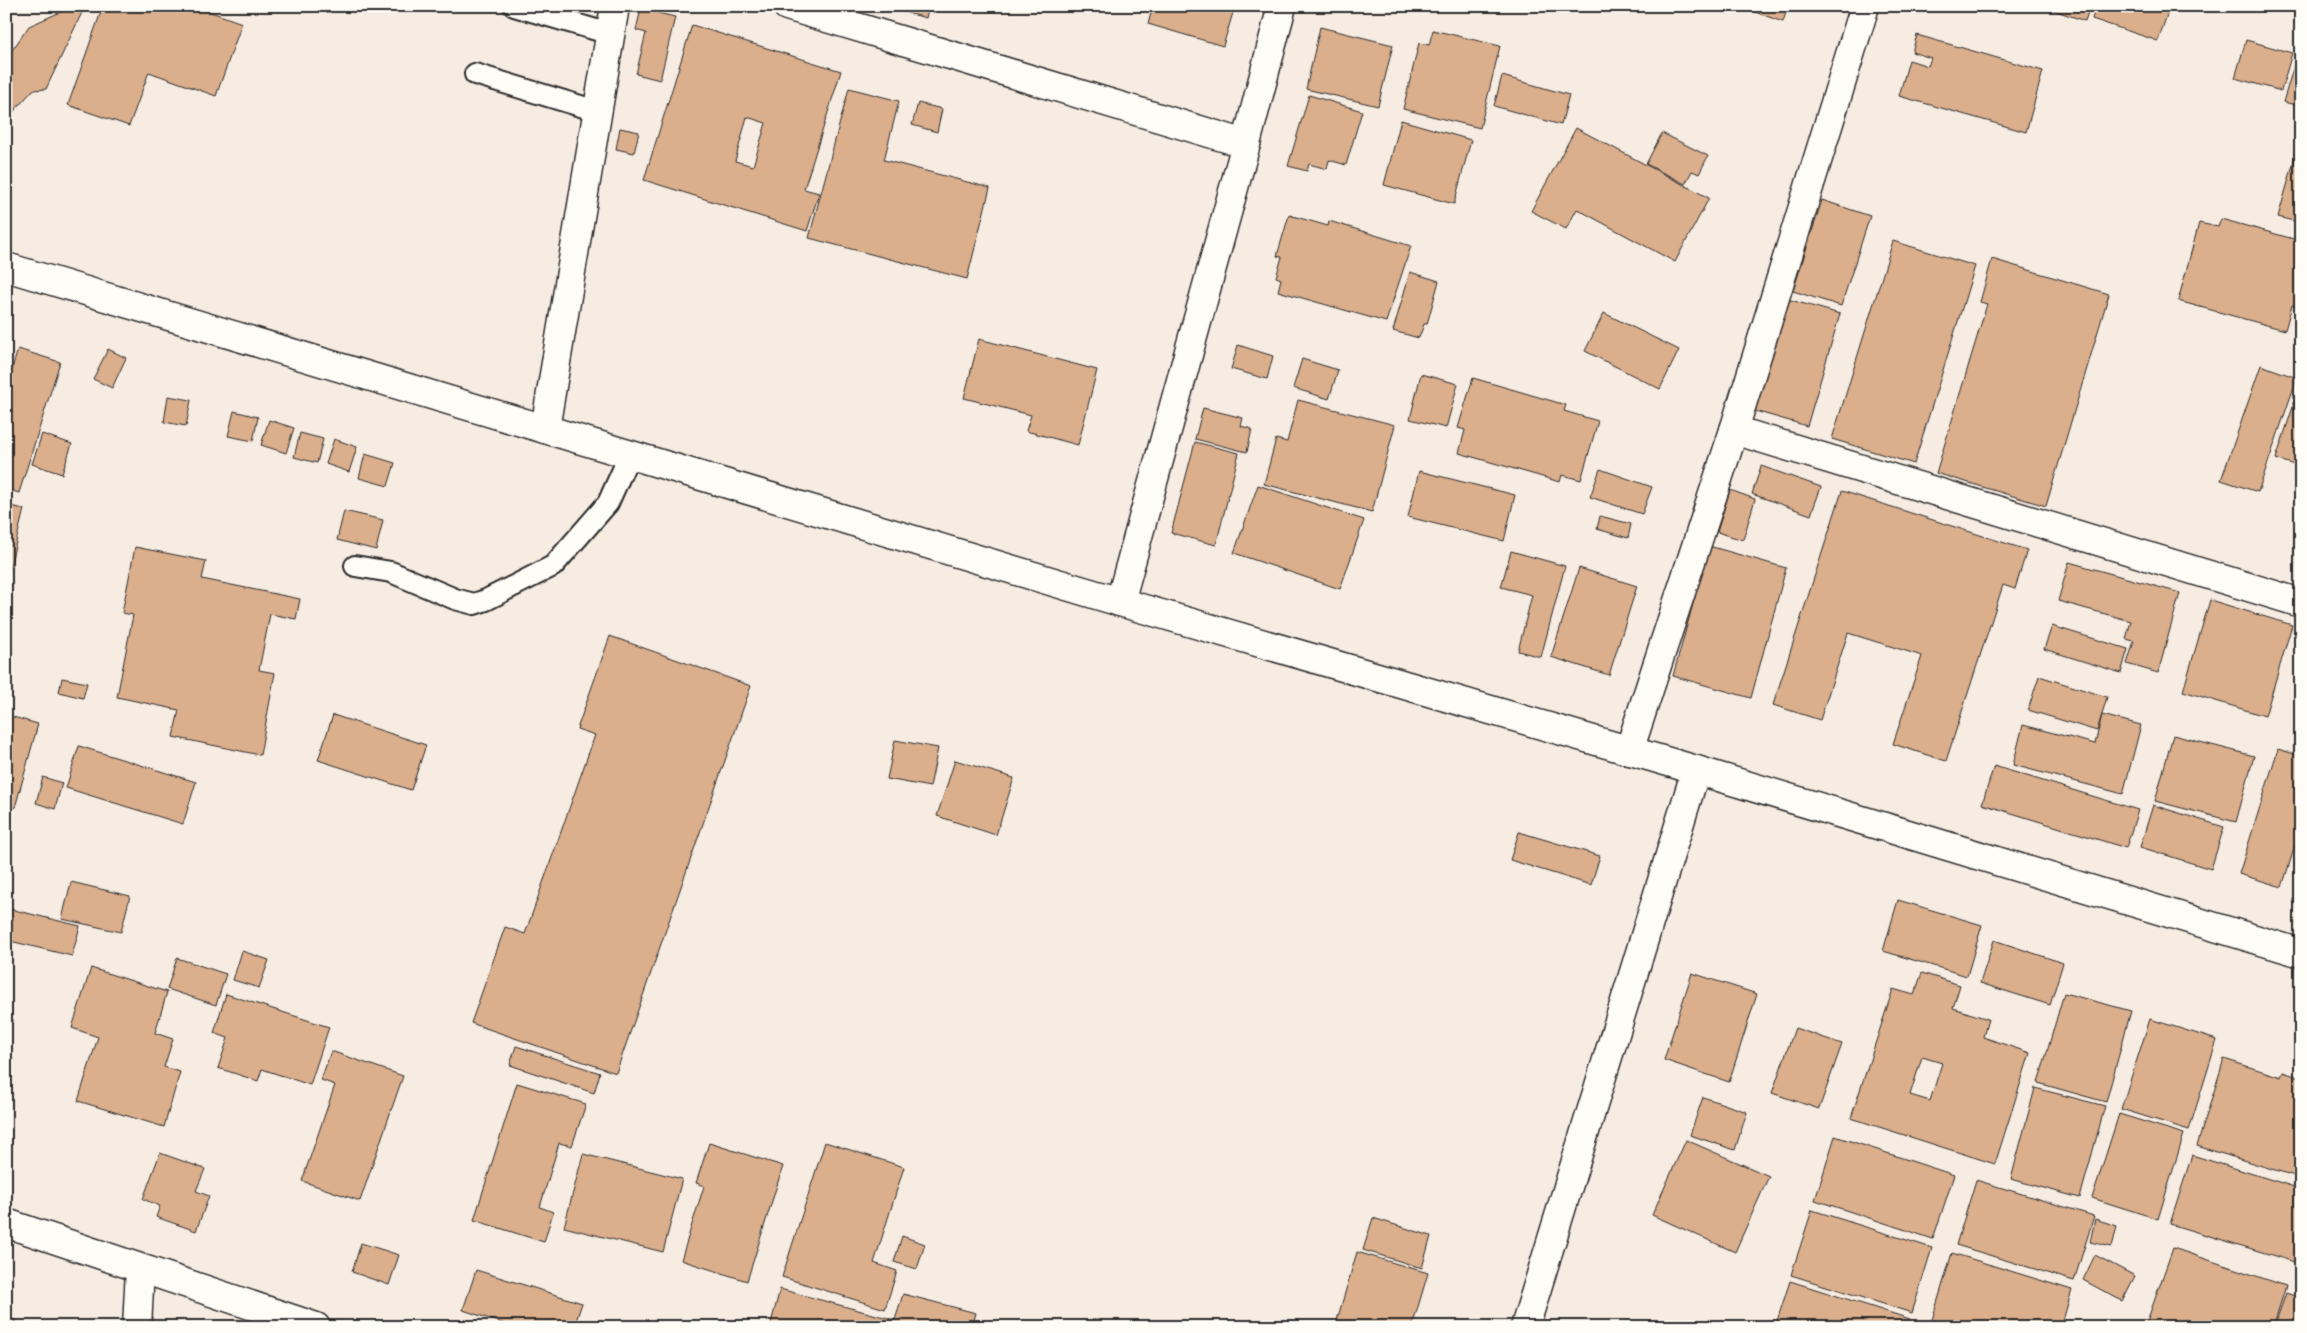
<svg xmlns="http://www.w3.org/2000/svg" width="2307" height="1333" font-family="'Gochi Hand',sans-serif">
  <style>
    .building { fill: #dbae8c; stroke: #2b2b2b; fill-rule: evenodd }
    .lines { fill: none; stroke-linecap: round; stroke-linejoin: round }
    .lane-casing { stroke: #2b2b2b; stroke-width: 24 }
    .street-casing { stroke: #2b2b2b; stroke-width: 31 }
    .secondary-casing { stroke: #2b2b2b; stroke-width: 31 }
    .lane { stroke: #fdfcf7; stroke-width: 20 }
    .street { stroke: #fdfcf7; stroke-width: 28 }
    .secondary { stroke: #fdfcf7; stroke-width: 28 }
  </style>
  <rect width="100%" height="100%" fill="#f6ece2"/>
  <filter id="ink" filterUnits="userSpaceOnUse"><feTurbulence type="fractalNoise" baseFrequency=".02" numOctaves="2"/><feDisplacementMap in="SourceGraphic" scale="10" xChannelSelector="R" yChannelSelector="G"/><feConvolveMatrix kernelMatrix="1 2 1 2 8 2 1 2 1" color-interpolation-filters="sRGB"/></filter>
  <g filter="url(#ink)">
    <g class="building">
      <path d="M 74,6 L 85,6 L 46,89 L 33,90 L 6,120 L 6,59 L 29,26 Z"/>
      <path d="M 103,6 L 194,6 L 242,23 L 216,96 L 149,72 L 129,126 L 68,105 Z"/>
      <path d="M 882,6 L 929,6 L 926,18 Z"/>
      <path d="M 1153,6 L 1235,6 L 1223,46 L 1148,24 Z"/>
      <path d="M 1738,6 L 1788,6 L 1783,22 Z"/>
      <path d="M 2042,6 L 2090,6 L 2085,21 Z"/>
      <path d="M 2096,6 L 2170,6 L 2158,41 L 2092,19 Z"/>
      <path d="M 641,9 L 675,17 L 660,80 L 636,74 L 646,33 L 636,30 Z"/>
      <path d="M 692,25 L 841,71 L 804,189 L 819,193 L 807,231 L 644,180 ZM 747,117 L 766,123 L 753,166 L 735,161 Z"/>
      <path d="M 1320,27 L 1393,45 L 1378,106 L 1306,89 Z"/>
      <path d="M 1433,30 L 1500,46 L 1480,128 L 1403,109 L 1419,43 L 1429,45 Z"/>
      <path d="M 1917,35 L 2043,71 L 2026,132 L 1899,96 L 1909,60 L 1928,66 L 1931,58 L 1912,52 Z"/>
      <path d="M 2246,40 L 2292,53 L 2281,91 L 2235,78 Z"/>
      <path d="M 2295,62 L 2301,63 L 2301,131 L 2294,129 L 2300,106 L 2283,102 Z"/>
      <path d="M 1502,76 L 1569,95 L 1561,125 L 1494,106 Z"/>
      <path d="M 849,88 L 899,101 L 884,160 L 990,188 L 967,279 L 809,238 Z"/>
      <path d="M 1309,95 L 1362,111 L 1346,165 L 1329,160 L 1327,169 L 1309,164 L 1307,171 L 1288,166 Z"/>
      <path d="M 918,103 L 942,109 L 937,132 L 912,125 Z"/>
      <path d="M 1401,120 L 1471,140 L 1454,204 L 1384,185 Z"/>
      <path d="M 620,128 L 639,132 L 634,153 L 616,149 Z"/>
      <path d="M 1576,128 L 1709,198 L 1675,262 L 1577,209 L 1566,229 L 1531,211 Z"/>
      <path d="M 1662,133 L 1708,156 L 1699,174 L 1692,171 L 1685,184 L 1646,164 Z"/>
      <path d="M 2298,147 L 2301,148 L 2301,223 L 2278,217 Z"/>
      <path d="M 1822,200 L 1870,216 L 1841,306 L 1793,291 Z"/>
      <path d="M 1289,215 L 1328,226 L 1329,221 L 1411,246 L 1386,322 L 1278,291 L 1281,279 L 1276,277 L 1282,257 L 1277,256 Z"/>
      <path d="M 2221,219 L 2301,241 L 2297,254 L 2301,255 L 2301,306 L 2300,307 L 2292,305 L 2285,330 L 2178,301 L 2199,223 L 2218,227 Z"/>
      <path d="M 1893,241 L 1975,266 L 1914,464 L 1832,439 Z"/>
      <path d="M 1992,259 L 2109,294 L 2046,506 L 1936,473 L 1987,304 L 1980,302 Z"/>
      <path d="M 1410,272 L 1439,281 L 1427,324 L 1424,324 L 1419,338 L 1393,331 Z"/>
      <path d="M 1787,299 L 1840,314 L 1807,426 L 1755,411 Z"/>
      <path d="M 1604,313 L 1679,350 L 1660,389 L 1585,351 Z"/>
      <path d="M 979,339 L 1097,370 L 1078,445 L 1026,431 L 1031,415 L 964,398 Z"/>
      <path d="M 1238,345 L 1273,356 L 1267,379 L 1231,369 Z"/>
      <path d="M 18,349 L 60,362 L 19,493 L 6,489 L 6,388 Z"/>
      <path d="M 108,349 L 126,358 L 112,388 L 93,379 Z"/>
      <path d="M 1302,359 L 1338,370 L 1329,399 L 1293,388 Z"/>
      <path d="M 2261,365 L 2297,378 L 2258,492 L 2221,480 Z"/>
      <path d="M 1421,374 L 1458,384 L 1446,428 L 1410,419 Z"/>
      <path d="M 1473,378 L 1566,405 L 1564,411 L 1598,421 L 1581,480 L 1562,475 L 1560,482 L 1459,453 L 1465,430 L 1458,428 Z"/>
      <path d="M 2301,382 L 2301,467 L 2276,459 Z"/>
      <path d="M 168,396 L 191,400 L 186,426 L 164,422 Z"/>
      <path d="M 1298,400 L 1395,425 L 1372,512 L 1264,484 L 1276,439 L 1287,442 Z"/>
      <path d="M 1203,408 L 1243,418 L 1241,426 L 1252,429 L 1247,452 L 1195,439 Z"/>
      <path d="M 234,411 L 258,417 L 253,441 L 228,436 Z"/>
      <path d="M 269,420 L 294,428 L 286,453 L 261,445 Z"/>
      <path d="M 300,433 L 323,439 L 317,463 L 294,457 Z"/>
      <path d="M 42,434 L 72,444 L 62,474 L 32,464 Z"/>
      <path d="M 334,439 L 357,447 L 349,472 L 326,464 Z"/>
      <path d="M 1195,442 L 1239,453 L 1216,545 L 1171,533 Z"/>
      <path d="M 365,454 L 395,463 L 388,486 L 359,478 Z"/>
      <path d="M 1761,466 L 1821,487 L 1811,515 L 1752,494 Z"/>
      <path d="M 1600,469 L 1652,487 L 1642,514 L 1590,497 Z"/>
      <path d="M 1419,471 L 1515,495 L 1504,541 L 1408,517 Z"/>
      <path d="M 1258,485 L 1364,520 L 1340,589 L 1234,553 Z"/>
      <path d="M 1730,490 L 1755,499 L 1743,540 L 1717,532 Z"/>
      <path d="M 1842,491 L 2027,550 L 2015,589 L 2003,585 L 1946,761 L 1893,744 L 1922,656 L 1848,633 L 1820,720 L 1773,705 Z"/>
      <path d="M 6,505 L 24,509 L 8,575 L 6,574 Z"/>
      <path d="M 344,511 L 383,520 L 376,550 L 337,540 Z"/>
      <path d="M 1600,516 L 1631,524 L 1628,538 L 1597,529 Z"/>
      <path d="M 1709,546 L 1786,568 L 1751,698 L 1673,676 Z"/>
      <path d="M 135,547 L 206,561 L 202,579 L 300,599 L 296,619 L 270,614 L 259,670 L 275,673 L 260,755 L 173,737 L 179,710 L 117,697 L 133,615 L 122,613 Z"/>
      <path d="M 1511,551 L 1565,566 L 1541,657 L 1518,651 L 1532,595 L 1501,587 Z"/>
      <path d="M 2069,562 L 2180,593 L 2158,673 L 2127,664 L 2134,641 L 2126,639 L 2131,621 L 2058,601 Z"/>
      <path d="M 1579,568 L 1637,586 L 1609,675 L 1551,657 Z"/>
      <path d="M 2210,600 L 2292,625 L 2265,716 L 2183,691 Z"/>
      <path d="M 2052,626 L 2128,649 L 2121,673 L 2044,649 Z"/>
      <path d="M 610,636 L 751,686 L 616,1073 L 471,1023 L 505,927 L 525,934 L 595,735 L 577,729 Z"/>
      <path d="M 2039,676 L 2107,697 L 2097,731 L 2028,710 Z"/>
      <path d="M 62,678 L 87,683 L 83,698 L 59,692 Z"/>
      <path d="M 6,715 L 38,724 L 15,808 L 6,805 Z"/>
      <path d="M 333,715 L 426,745 L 411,790 L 318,760 Z"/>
      <path d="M 2102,715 L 2141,725 L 2123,794 L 2013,765 L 2023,725 L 2095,744 Z"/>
      <path d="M 2173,735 L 2254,756 L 2236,822 L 2155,801 Z"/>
      <path d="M 895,740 L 938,748 L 930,787 L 887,779 Z"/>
      <path d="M 79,746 L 196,782 L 183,824 L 66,788 Z"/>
      <path d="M 2278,749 L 2301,756 L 2301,827 L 2282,887 L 2239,874 Z"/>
      <path d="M 955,760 L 1014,778 L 996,835 L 937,816 Z"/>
      <path d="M 1994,766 L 2138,810 L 2126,848 L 1982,804 Z"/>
      <path d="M 43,777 L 62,783 L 55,809 L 36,803 Z"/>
      <path d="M 2153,805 L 2224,827 L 2211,869 L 2140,847 Z"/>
      <path d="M 1519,832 L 1600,856 L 1591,885 L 1510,860 Z"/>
      <path d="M 71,882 L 130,896 L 121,932 L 62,919 Z"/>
      <path d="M 1898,900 L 1982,925 L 1967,976 L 1883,951 Z"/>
      <path d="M 6,908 L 80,926 L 72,956 L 6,940 Z"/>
      <path d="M 1994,940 L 2063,963 L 2050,1005 L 1980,983 Z"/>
      <path d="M 242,951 L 269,960 L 259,988 L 233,980 Z"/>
      <path d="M 177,958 L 226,974 L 216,1005 L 167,989 Z"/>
      <path d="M 91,968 L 167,992 L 155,1033 L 173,1039 L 164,1067 L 180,1072 L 164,1127 L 78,1101 L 98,1037 L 72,1028 Z"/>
      <path d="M 1692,973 L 1757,994 L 1729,1082 L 1664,1060 Z"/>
      <path d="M 1922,973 L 1960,985 L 1953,1008 L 1988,1019 L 1983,1037 L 2030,1053 L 1995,1164 L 1851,1118 L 1893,989 L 1914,995 ZM 1922,1057 L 1942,1063 L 1930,1101 L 1910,1095 Z"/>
      <path d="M 2064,993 L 2131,1011 L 2106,1102 L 2038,1083 Z"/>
      <path d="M 226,994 L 329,1027 L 310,1085 L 262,1069 L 258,1081 L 218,1068 L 228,1038 L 214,1033 Z"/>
      <path d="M 2150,1019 L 2217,1040 L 2189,1130 L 2121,1109 Z"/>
      <path d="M 1795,1028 L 1842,1044 L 1819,1109 L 1772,1093 Z"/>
      <path d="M 516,1046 L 600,1073 L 594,1093 L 510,1065 Z"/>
      <path d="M 331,1051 L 403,1076 L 360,1201 L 302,1181 L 335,1085 L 321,1080 Z"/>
      <path d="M 2224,1059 L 2281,1077 L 2283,1072 L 2301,1078 L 2301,1178 L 2197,1146 Z"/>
      <path d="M 517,1083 L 586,1104 L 572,1146 L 559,1143 L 540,1207 L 553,1212 L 544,1242 L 474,1220 Z"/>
      <path d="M 2035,1088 L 2105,1106 L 2080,1198 L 2011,1179 Z"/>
      <path d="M 1703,1097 L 1747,1112 L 1735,1150 L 1690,1135 Z"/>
      <path d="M 2119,1114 L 2184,1134 L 2158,1219 L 2092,1198 Z"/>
      <path d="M 1835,1136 L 1954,1175 L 1933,1239 L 1815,1200 Z"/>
      <path d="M 1686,1140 L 1769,1176 L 1735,1252 L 1652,1215 Z"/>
      <path d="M 825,1142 L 904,1167 L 874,1263 L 897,1271 L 885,1309 L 782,1277 Z"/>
      <path d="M 709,1143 L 783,1166 L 747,1281 L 681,1260 L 704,1186 L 696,1183 Z"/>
      <path d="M 160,1153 L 205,1169 L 196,1191 L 209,1196 L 196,1231 L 156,1217 L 160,1206 L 143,1199 Z"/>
      <path d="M 583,1154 L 682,1179 L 663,1252 L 564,1227 Z"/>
      <path d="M 2192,1155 L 2301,1189 L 2301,1264 L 2170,1224 Z"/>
      <path d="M 1976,1180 L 2094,1216 L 2074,1281 L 1956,1245 Z"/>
      <path d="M 1812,1210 L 1932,1248 L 1912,1313 L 1791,1275 Z"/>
      <path d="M 1373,1218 L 1431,1236 L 1422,1268 L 1363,1250 Z"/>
      <path d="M 2095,1219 L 2117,1226 L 2112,1247 L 2090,1242 Z"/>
      <path d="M 902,1236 L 925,1244 L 917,1269 L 894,1262 Z"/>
      <path d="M 361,1243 L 399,1255 L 389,1285 L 352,1272 Z"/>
      <path d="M 2173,1248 L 2286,1286 L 2273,1327 L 2145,1327 Z"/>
      <path d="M 1357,1252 L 1428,1273 L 1412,1327 L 1335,1327 Z"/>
      <path d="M 1952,1253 L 2072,1290 L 2061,1327 L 1954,1327 L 1932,1320 Z"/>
      <path d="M 2095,1255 L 2135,1276 L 2122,1301 L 2083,1280 Z"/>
      <path d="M 476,1270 L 582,1303 L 574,1327 L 514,1327 L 463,1310 Z"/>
      <path d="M 1790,1281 L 1910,1319 L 1907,1327 L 1775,1327 Z"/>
      <path d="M 780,1289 L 895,1320 L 903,1294 L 976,1313 L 972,1327 L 770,1327 Z"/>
      <path d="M 2286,1293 L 2301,1298 L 2301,1327 L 2274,1327 Z"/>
      <path d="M 6,1319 L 15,1320 L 14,1327 L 6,1327 Z"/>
    </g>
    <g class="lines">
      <g class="lane-casing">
        <g id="lane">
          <path d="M 514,6 L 610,34"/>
          <path d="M 475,74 L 597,111"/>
          <path d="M 355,566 L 391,572 L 455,599 L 474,604 L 486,600 L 553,566 L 608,503 L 630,454"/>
        </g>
      </g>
      <g class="street-casing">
        <g id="street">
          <path d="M 787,6 L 1246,144"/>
          <path d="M 545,429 L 615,6"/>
          <path d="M 1734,430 L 2301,603"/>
          <path d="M 1120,602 L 1246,144 L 1282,6"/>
          <path d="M 1629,751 L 1734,430 L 1865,6"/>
          <path d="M 6,1223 L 316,1327"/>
          <path d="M 137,1327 L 140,1269"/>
          <path d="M 1525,1327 L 1696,770"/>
        </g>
      </g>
      <g class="secondary-casing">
        <path id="secondary" d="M 6,267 L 1120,602 L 1696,770 L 2301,953"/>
      </g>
      <use href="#lane" class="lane"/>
      <use href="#street" class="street"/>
      <use href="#secondary" class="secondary"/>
    </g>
  </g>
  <rect width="2307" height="1333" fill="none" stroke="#fdfcf7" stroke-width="25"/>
  <rect x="12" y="12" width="2282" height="1308" fill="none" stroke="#2b2b2b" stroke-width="2" filter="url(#ink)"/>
</svg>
